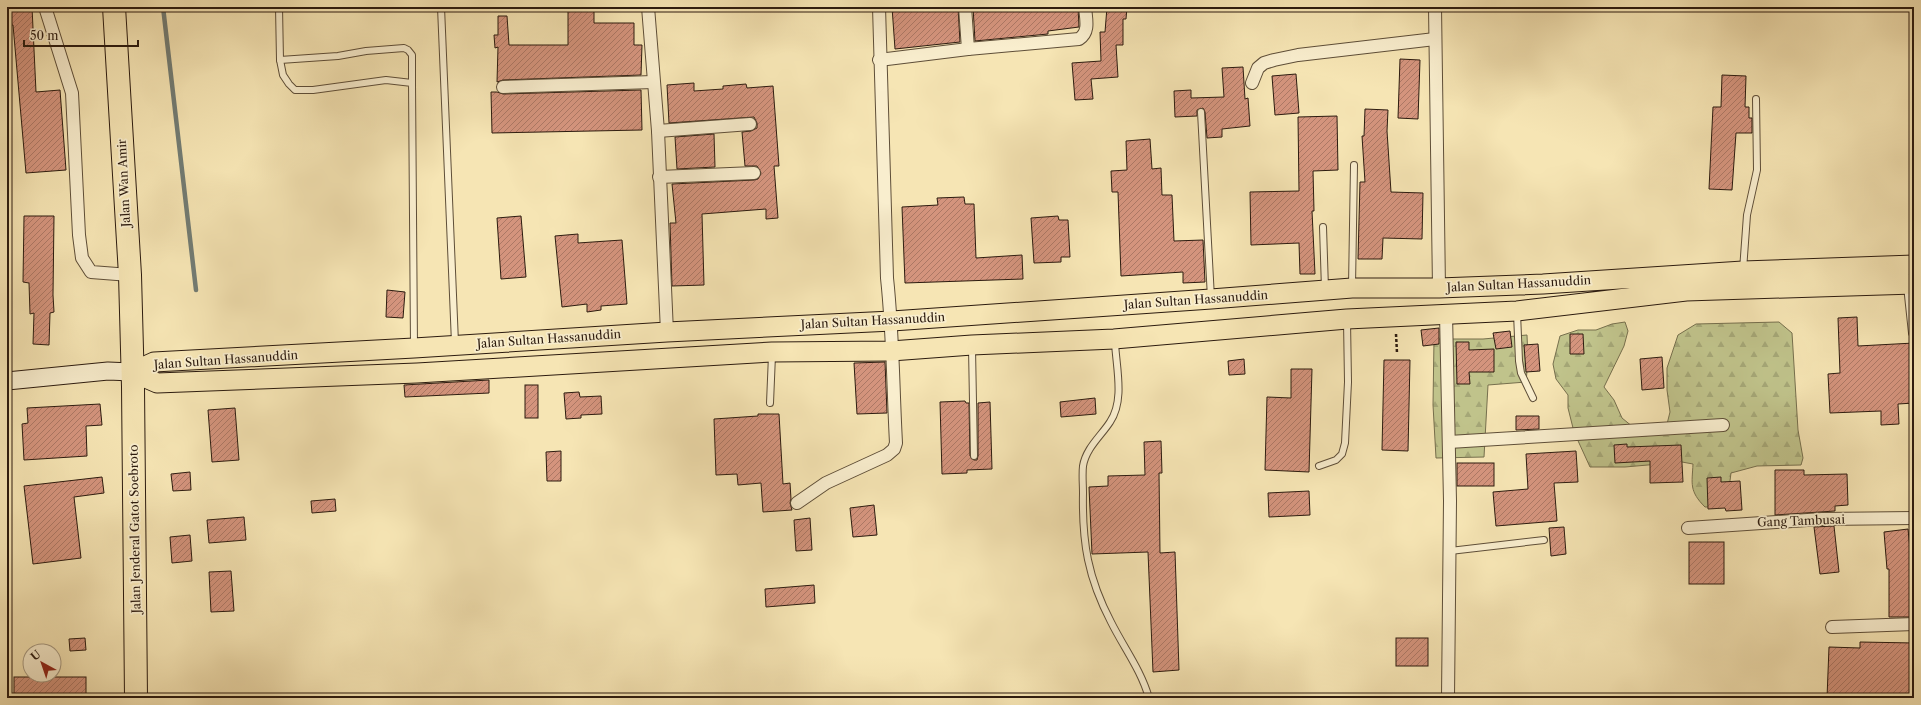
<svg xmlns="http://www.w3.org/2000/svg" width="1921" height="705" font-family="'Libre Caslon Text',serif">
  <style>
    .forest { fill: url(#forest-firs); stroke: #766f4d }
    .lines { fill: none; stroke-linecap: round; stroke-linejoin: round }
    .stream { stroke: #727c74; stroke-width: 4.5 }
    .building { fill: url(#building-hatch); stroke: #2c1b0f }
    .lane-casing { stroke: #5e4e38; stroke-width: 8 }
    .street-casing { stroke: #5e4e38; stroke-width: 14 }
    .secondary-casing { stroke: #2c1b0f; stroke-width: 19 }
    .primary-casing { stroke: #2c1b0f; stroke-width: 21 }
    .highway-casing { stroke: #2c1b0f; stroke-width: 24 }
    .path { stroke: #2c1b0f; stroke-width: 2.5; stroke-dasharray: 3 2; stroke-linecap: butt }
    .lane { stroke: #f9eece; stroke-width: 6 }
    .street { stroke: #f9eece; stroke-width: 12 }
    .secondary { stroke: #f9eece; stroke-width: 17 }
    .primary { stroke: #f6e5b4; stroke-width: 19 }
    .highway { stroke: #f6e5b4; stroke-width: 22 }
    .labels { text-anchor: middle; stroke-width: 3.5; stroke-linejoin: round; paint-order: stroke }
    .street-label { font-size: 12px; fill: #2c1b0f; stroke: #f9eece }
  </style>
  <defs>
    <pattern id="forest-firs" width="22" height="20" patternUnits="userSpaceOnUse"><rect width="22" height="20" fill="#c0c38b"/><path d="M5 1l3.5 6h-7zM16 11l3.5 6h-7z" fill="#a5a777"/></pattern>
    <pattern id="building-hatch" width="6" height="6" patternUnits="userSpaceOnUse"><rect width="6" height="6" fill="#d4947d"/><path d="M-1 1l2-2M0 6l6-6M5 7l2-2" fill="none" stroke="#ac7865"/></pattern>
  </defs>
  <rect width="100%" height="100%" fill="#f6e5b4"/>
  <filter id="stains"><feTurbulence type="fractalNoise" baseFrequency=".005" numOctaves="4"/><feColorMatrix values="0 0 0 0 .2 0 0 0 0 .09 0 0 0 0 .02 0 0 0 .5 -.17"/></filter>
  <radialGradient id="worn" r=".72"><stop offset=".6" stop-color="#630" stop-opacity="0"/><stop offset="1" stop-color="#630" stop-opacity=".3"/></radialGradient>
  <g class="forest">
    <path d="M 1625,322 L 1628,331 L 1624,346 L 1604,387 L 1614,400 L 1622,418 L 1633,427 L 1667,424 L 1670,412 L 1667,390 L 1667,368 L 1678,335 L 1696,324 L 1779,322 L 1792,333 L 1798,430 L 1803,458 L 1801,465 L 1757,466 L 1731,473 L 1728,496 L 1719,507 L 1705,507 C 1689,491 1692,484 1693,464 L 1682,462 L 1625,467 L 1590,467 L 1574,432 L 1568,408 L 1568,395 L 1556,379 L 1553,364 L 1560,336 L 1578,330 L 1596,330 L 1612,324 Z"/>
    <path d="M 1527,335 L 1528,360 L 1526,382 L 1488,385 L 1484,457 L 1436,458 L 1433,405 L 1434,339 L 1483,339 Z"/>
  </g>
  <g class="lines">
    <path class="stream" d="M 163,7 L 196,290"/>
  </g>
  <g class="building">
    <path d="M 7,7 L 32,7 L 36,92 L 60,90 L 66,170 L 26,173 L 13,25 L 8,25 Z"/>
    <path d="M 568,7 L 594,7 L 594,23 L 634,23 L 634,45 L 642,45 L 641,75 L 503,80 L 497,82 L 498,47 L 495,48 L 494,35 L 498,35 L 498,16 L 507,16 L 509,45 L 568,45 Z"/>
    <path d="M 892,7 L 958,7 L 960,42 L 895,49 Z"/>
    <path d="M 973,7 L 1078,7 L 1079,27 L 1048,31 L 1048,34 L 975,41 Z"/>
    <path d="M 1107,7 L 1127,7 L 1126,19 L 1123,19 L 1123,45 L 1116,45 L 1118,77 L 1091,79 L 1093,99 L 1075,100 L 1072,63 L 1101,61 L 1100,32 L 1105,32 Z"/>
    <path d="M 1400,59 L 1420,60 L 1418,119 L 1398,118 Z"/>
    <path d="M 1243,67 L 1245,99 L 1248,98 L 1250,126 L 1222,129 L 1222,137 L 1207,138 L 1205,112 L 1203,108 L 1197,110 L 1197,116 L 1175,117 L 1174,91 L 1191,90 L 1191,98 L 1224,97 L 1222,68 Z"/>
    <path d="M 1296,74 L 1299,113 L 1275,115 L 1272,76 Z"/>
    <path d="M 1722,75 L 1746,76 L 1745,107 L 1749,107 L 1749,118 L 1752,118 L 1752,133 L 1736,133 L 1732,190 L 1709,189 L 1713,107 L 1721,107 Z"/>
    <path d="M 694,83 L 694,91 L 723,89 L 723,86 L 746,84 L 747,88 L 773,86 L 779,166 L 774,166 L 778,218 L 766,219 L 766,209 L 702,214 L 704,285 L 672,286 L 670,223 L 676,223 L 672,184 L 754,180 L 758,179 L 761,173 L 757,166 L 745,166 L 742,132 L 751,131 L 757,128 L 757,123 L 754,117 L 669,123 L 667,85 Z"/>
    <path d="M 641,90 L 642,130 L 492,133 L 491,92 L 497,92 L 503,94 Z"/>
    <path d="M 1365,109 L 1388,110 L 1387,131 L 1391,192 L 1423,193 L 1422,239 L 1383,238 L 1382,259 L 1358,259 L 1360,182 L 1365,182 L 1362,136 L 1364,136 Z"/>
    <path d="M 1337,116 L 1338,170 L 1313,171 L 1314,211 L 1312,211 L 1315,274 L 1300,274 L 1299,243 L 1251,245 L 1250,192 L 1299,191 L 1298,117 Z"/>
    <path d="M 714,134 L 715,167 L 677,169 L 675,137 Z"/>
    <path d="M 1150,139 L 1152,169 L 1161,168 L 1162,195 L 1172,195 L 1174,241 L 1203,240 L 1205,282 L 1183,283 L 1183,272 L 1121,276 L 1118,192 L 1112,192 L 1111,171 L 1127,170 L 1126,141 Z"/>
    <path d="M 964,197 L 965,204 L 974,204 L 976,258 L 1022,255 L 1023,279 L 905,283 L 902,207 L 938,205 L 937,198 Z"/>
    <path d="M 24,216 L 54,216 L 53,295 L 54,312 L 50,313 L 49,345 L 33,344 L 34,313 L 30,314 L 29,283 L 23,282 Z"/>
    <path d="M 521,216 L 526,277 L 501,279 L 497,218 Z"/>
    <path d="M 1058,216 L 1059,220 L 1068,220 L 1070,257 L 1061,257 L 1061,262 L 1034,263 L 1031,218 Z"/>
    <path d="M 578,234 L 578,243 L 622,240 L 627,304 L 601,306 L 601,310 L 587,312 L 587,304 L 562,307 L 555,236 Z"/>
    <path d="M 387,290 L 405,292 L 403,318 L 386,317 Z"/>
    <path d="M 1857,317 L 1858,346 L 1914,343 L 1914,403 L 1898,404 L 1899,424 L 1881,425 L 1881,411 L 1830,413 L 1828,374 L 1840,373 L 1838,318 Z"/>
    <path d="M 1439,328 L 1439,344 L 1423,346 L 1421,330 Z"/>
    <path d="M 1510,331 L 1512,347 L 1496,349 L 1493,333 Z"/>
    <path d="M 1570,334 L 1583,334 L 1584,354 L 1570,354 Z"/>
    <path d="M 1456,342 L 1469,342 L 1469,350 L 1494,349 L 1494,372 L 1469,372 L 1470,384 L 1457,384 Z"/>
    <path d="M 1538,344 L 1540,371 L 1526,372 L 1524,345 Z"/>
    <path d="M 1662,357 L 1664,388 L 1642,390 L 1640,359 Z"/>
    <path d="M 1244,359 L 1245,374 L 1229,375 L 1228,361 Z"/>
    <path d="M 1384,360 L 1410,360 L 1408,451 L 1382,450 Z"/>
    <path d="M 885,362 L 887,413 L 857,414 L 854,363 Z"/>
    <path d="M 1291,369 L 1312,369 L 1309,472 L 1265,470 L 1267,397 L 1291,398 Z"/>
    <path d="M 489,380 L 489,393 L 405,397 L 404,385 Z"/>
    <rect x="525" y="385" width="13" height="33"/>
    <path d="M 579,392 L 580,397 L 601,396 L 602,414 L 581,415 L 581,418 L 566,419 L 564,393 Z"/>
    <path d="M 1095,398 L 1096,414 L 1061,417 L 1060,402 Z"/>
    <path d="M 965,401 L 966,403 L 969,403 L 970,456 L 974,460 L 977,460 L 978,456 L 978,403 L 990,402 L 992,469 L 967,470 L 967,473 L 942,474 L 940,402 Z"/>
    <path d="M 100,404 L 102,425 L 86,426 L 87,456 L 24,460 L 22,424 L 28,423 L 27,408 Z"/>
    <path d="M 235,408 L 239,460 L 212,462 L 208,410 Z"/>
    <path d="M 758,414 L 779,414 L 783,484 L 790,483 L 791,499 L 790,503 L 792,510 L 763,512 L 761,483 L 738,485 L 737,474 L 716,475 L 714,419 L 758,416 Z"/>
    <path d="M 1516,416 L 1539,416 L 1539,429 L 1516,430 Z"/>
    <path d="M 1161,441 L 1162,473 L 1159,473 L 1160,553 L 1175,552 L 1179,670 L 1153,672 L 1148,552 L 1092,554 L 1089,487 L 1108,486 L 1108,476 L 1145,475 L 1144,442 Z"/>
    <path d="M 1627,444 L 1627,447 L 1681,445 L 1683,482 L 1650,483 L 1650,461 L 1615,463 L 1614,445 Z"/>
    <path d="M 561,451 L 561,481 L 547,481 L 546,452 Z"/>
    <path d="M 1576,451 L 1578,482 L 1554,483 L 1557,521 L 1496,526 L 1493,492 L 1528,489 L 1526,454 Z"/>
    <rect x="1457" y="463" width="37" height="23"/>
    <path d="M 1775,470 L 1804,470 L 1804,475 L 1847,474 L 1848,505 L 1835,506 L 1835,511 L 1775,515 Z"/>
    <path d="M 190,472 L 191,490 L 173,491 L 171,474 Z"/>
    <path d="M 102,477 L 104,493 L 74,497 L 81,558 L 33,564 L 24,486 Z"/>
    <path d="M 1721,477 L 1721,482 L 1740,481 L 1742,510 L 1726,511 L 1725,508 L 1708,509 L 1707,478 Z"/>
    <path d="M 1309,491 L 1310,515 L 1269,517 L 1268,493 Z"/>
    <path d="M 335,499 L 336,511 L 312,513 L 311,501 Z"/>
    <path d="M 874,505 L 877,535 L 853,537 L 850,508 Z"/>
    <path d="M 244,517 L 246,540 L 209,543 L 207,520 Z"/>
    <path d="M 810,518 L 812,550 L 796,551 L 794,520 Z"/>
    <path d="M 1834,526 L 1839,572 L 1820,574 L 1814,527 Z"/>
    <path d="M 1564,527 L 1566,554 L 1551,556 L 1549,528 Z"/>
    <path d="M 1908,529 L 1914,589 L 1914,617 L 1889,617 L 1889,569 L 1887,569 L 1884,532 Z"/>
    <path d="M 190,535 L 192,561 L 172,563 L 170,537 Z"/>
    <rect x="1689" y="542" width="35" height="42"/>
    <path d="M 231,571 L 234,611 L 211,612 L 209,572 Z"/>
    <path d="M 814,585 L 815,603 L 766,607 L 765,589 Z"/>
    <path d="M 85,638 L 86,650 L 70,651 L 69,639 Z"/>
    <rect x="1396" y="638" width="32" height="28"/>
    <path d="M 1860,642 L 1914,643 L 1914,696 L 1886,695 L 1886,698 L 1827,698 L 1829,647 L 1860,648 Z"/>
    <rect x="14" y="677" width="72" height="21"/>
  </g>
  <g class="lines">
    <g class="lane-casing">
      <g id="lane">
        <path d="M 279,7 L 280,60 L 283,75 L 289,84 L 295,90 L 313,90 L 386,80 L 412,83 L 414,347"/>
        <path d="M 441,7 L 455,343"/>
        <path d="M 280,60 L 338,56 L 366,51 L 404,48 L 408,50 L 412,55 L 412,83"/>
        <path d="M 1201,112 L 1211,298"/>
        <path d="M 1323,227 L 1325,289"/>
        <path d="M 1743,270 L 1747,215 L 1757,170 L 1756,99"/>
        <path d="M 1352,286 L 1354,165"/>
        <path d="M 1907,286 L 1912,333"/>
        <path d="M 1517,313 L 1519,361 L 1521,373 L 1533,398"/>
        <path d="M 1115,342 C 1116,367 1125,400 1110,422 C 1101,436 1086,448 1083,466 C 1082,475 1083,484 1083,493 C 1082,543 1088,578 1111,622 C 1124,648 1141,670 1149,698"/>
        <path d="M 972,348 L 974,456"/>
        <path d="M 770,403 L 772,355"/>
        <path d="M 1319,466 L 1336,460 L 1342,454 L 1345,443 L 1348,382 L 1347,321"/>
        <path d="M 1450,551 L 1544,540"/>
      </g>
    </g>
    <g class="street-casing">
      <g id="street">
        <path d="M 45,7 L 72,93 L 79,235 L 82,258 L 91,272 L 130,275"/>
        <path d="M 648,7 L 658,131 L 667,332"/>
        <path d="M 965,7 L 968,49"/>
        <path d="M 1435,7 L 1439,288"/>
        <path d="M 879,60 L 968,49 L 1079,39 C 1090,32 1086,19 1085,7"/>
        <path d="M 1252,83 L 1258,68 L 1264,63 L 1274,60 L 1298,55 L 1435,39"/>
        <path d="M 503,87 L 653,82"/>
        <path d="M 658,131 L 750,124"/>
        <path d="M 659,177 L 754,173"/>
        <path d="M 1446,314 L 1450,501 L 1448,698"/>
        <path d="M 1449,442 L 1723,425"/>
        <path d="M 797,503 L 826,483 L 887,455 L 894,449 L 896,443 C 893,388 893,333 887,278 L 879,7"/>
        <path d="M 1688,528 L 1822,519 L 1914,518"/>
        <path d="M 1832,627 L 1914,624"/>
      </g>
    </g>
    <g class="secondary-casing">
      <path id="secondary" d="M 7,381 L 108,371 L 132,372"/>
    </g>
    <g class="primary-casing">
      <path id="primary" d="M 1914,265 L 1743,271 L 1543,284 L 1439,288 L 1352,288 L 1211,299 L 892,321 L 667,332 L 414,348 L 154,362 L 132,372 L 157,383 L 417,373 L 772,352 L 891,351 L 972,345 L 1114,339 L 1347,319 L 1517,311 L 1686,291 L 1914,284"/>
    </g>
    <g class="highway-casing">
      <path id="highway" d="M 114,7 L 130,275 L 133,387 L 136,698"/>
    </g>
    <path class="path" d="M 1396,334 L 1397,353"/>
    <use href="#lane" class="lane"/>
    <use href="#street" class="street"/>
    <use href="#secondary" class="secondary"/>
    <use href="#primary" class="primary"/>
    <use href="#highway" class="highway"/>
  </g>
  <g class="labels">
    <g class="street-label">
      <text transform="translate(124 183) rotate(-93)" y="4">Jalan Wan Amir</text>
      <text transform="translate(1519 284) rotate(-3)" y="4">Jalan Sultan Hassanuddin</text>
      <text transform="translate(1196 300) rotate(-4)" y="4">Jalan Sultan Hassanuddin</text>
      <text transform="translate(873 321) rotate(-3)" y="4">Jalan Sultan Hassanuddin</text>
      <text transform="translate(549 339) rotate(-4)" y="4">Jalan Sultan Hassanuddin</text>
      <text transform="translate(226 360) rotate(-4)" y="4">Jalan Sultan Hassanuddin</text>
      <text transform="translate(1801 521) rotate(-2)" y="4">Gang Tambusai</text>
      <text transform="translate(135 529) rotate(-91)" y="4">Jalan Jenderal Gatot Soebroto</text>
    </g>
  </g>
  <rect width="1921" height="705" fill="none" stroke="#f6e5b4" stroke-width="24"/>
  <rect x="8" y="8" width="1905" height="689" fill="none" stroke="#2c1b0f" stroke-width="2"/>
  <rect x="12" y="12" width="1897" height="681" fill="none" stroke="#2c1b0f"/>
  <g transform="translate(42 663) rotate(320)"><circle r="19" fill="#f9eece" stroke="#a79a82"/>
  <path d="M0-3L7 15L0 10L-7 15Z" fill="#8f2418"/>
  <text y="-6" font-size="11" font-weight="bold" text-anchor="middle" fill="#2c1b0f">U</text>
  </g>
  <path d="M24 40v6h114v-6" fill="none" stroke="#2c1b0f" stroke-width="2"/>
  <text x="30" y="40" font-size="12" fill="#2c1b0f" stroke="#f9eece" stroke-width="3" paint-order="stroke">50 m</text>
  <rect width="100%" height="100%" filter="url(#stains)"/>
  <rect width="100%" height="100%" fill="url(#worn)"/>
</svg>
